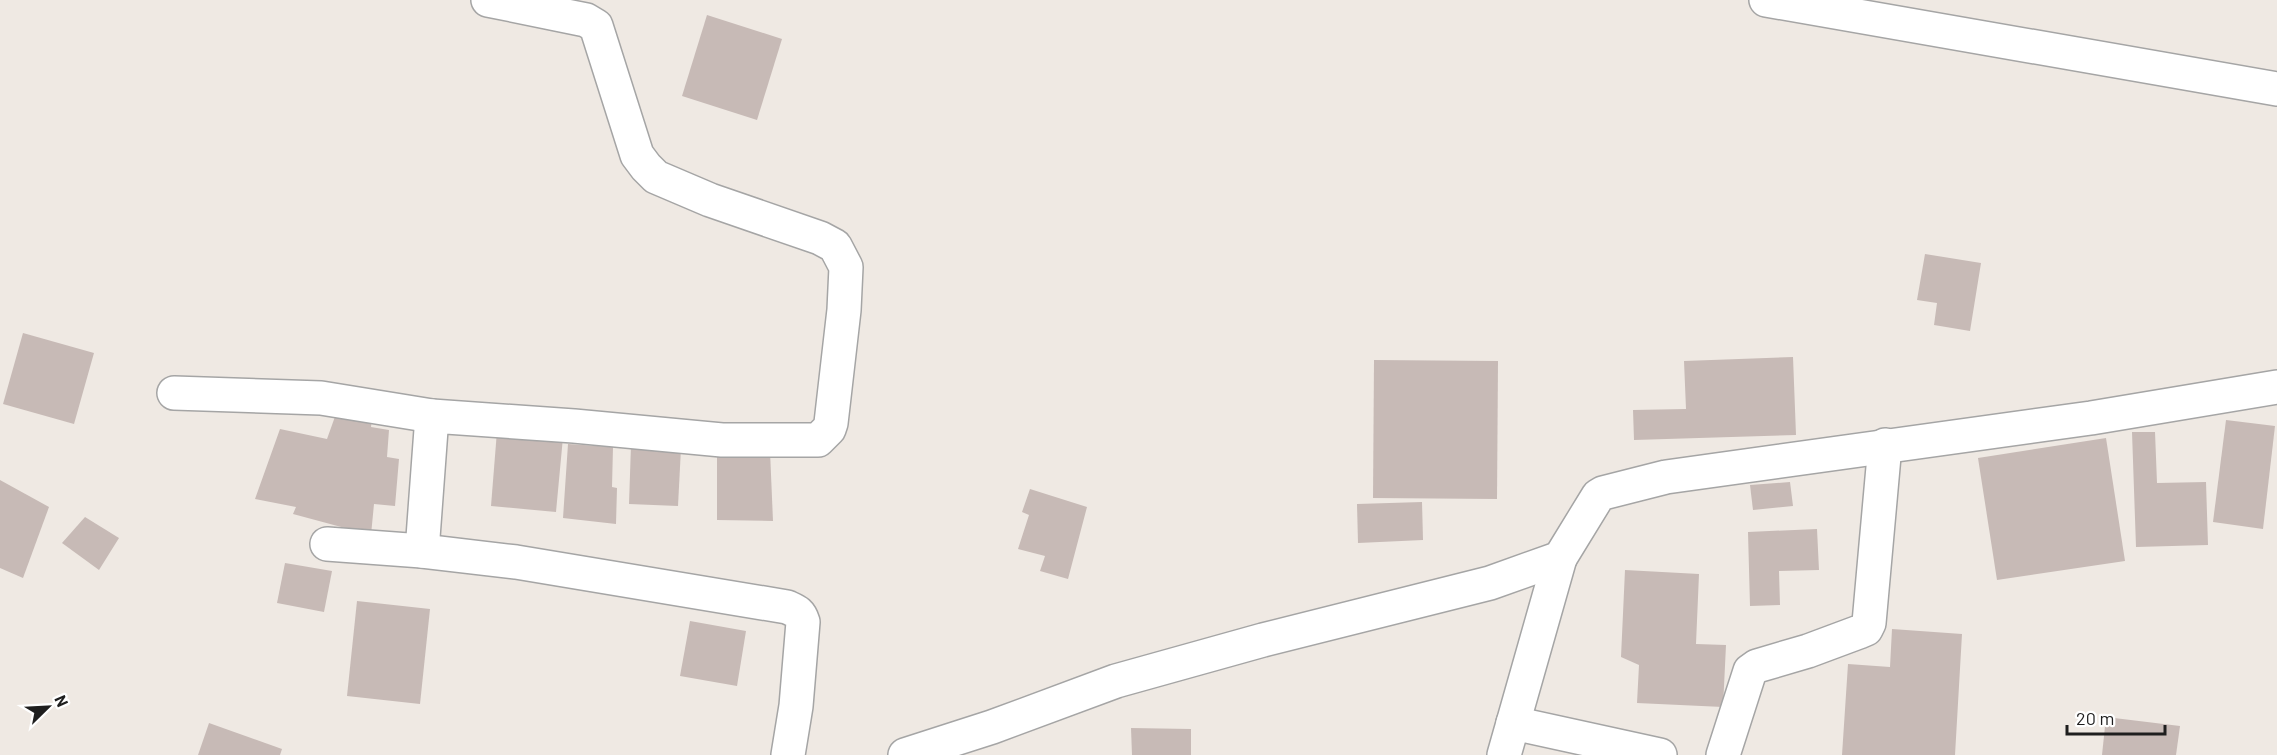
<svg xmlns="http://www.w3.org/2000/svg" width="2277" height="755" font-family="Barlow,sans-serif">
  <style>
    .building { fill: #c7bab6 }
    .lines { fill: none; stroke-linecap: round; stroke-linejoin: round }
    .minor-casing { stroke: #a5a5a5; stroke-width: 36 }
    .minor { stroke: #fff; stroke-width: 33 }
  </style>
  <rect width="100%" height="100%" fill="#efe9e3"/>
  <g class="building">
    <path d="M 707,15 L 782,39 L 757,120 L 682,96 Z"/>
    <path d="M 1925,254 L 1981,263 L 1970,331 L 1934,325 L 1937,303 L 1917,300 Z"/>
    <path d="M 23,333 L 94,353 L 74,424 L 3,404 Z"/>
    <path d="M 1793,357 L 1796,435 L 1634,440 L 1633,410 L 1686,409 L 1684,361 Z"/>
    <path d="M 1374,360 L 1498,361 L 1497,499 L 1373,498 Z"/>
    <path d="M 337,411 L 372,418 L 371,427 L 389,430 L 387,457 L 399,459 L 395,506 L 374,504 L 371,535 L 293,514 L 296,507 L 255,499 L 280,429 L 327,439 Z"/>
    <path d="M 2226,420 L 2275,426 L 2263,529 L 2213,522 Z"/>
    <path d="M 497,431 L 563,437 L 556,512 L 491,506 Z"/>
    <path d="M 2132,432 L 2155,432 L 2157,483 L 2206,482 L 2208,545 L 2136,547 Z"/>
    <path d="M 2106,438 L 2125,561 L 1997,580 L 1978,458 Z"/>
    <path d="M 568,444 L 613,447 L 612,487 L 617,488 L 616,524 L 563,518 Z"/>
    <path d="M 631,445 L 681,448 L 678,506 L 629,504 Z"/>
    <path d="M 717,449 L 770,451 L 773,521 L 717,520 Z"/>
    <path d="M 0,480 L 49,507 L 23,578 L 0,568 Z"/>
    <path d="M 1790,482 L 1793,506 L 1753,510 L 1750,485 Z"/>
    <path d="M 1030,489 L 1087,507 L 1068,579 L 1040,571 L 1045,556 L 1018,549 L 1029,515 L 1022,512 Z"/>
    <path d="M 1422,502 L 1423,540 L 1358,543 L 1357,504 Z"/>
    <path d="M 85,517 L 119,538 L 99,570 L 62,543 Z"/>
    <path d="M 1817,529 L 1819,570 L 1779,571 L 1780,605 L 1750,606 L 1748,532 Z"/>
    <path d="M 285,563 L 332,571 L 324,612 L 277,603 Z"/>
    <path d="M 1625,570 L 1699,574 L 1696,644 L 1726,645 L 1723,707 L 1637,703 L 1639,665 L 1621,657 Z"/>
    <path d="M 357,601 L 430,609 L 420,704 L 347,696 Z"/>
    <path d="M 690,621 L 746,631 L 737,686 L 680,676 Z"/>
    <path d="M 1892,629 L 1962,634 L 1955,755 L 1842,755 L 1848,664 L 1890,667 Z"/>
    <path d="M 2106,717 L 2180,726 L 2176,755 L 2102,755 Z"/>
    <path d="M 209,723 L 282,749 L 280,755 L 198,755 Z"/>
    <path d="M 1131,728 L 1191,729 L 1191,755 L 1132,755 Z"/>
  </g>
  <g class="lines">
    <g class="minor-casing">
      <g id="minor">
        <path d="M 1766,0 L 2277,89"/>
        <path d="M 174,393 L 321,398 L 432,416"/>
        <path d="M 327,544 L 422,551 L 516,562 L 787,607 C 796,611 800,612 803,622 L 796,706 L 788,755"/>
        <path d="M 422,551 L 432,416 L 574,426 L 722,440 L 818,440 L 829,429 L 831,423 L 844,310 L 846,267 L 835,246 L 820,238 L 710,200 L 656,177 L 646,167 L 637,155 L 596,26 L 586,20 L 488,0"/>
        <path d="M 1513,723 L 1660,755"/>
        <path d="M 905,755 L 992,727 L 1116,681 L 1263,640 L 1490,583 L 1560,558 L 1598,496 L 1603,493 L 1666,477 L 2091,418 L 2277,387"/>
        <path d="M 1504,755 L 1560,558"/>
        <path d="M 1723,755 L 1750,671 L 1757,666 L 1808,651 L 1859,632 L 1866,629 L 1869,623 L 1885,445"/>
      </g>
    </g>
    <use href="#minor" class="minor"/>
  </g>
  <g transform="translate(48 707) rotate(66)" stroke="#ffffff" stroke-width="4.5" paint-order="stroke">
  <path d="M0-4.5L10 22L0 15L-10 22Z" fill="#1e1e1e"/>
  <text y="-9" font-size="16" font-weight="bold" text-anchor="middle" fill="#1e1e1e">N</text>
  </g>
  <path d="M2067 725v9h98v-9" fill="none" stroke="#1e1e1e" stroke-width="3"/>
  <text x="2076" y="725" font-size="18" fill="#1e1e1e" stroke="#ffffff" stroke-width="4.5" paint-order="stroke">20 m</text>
</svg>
